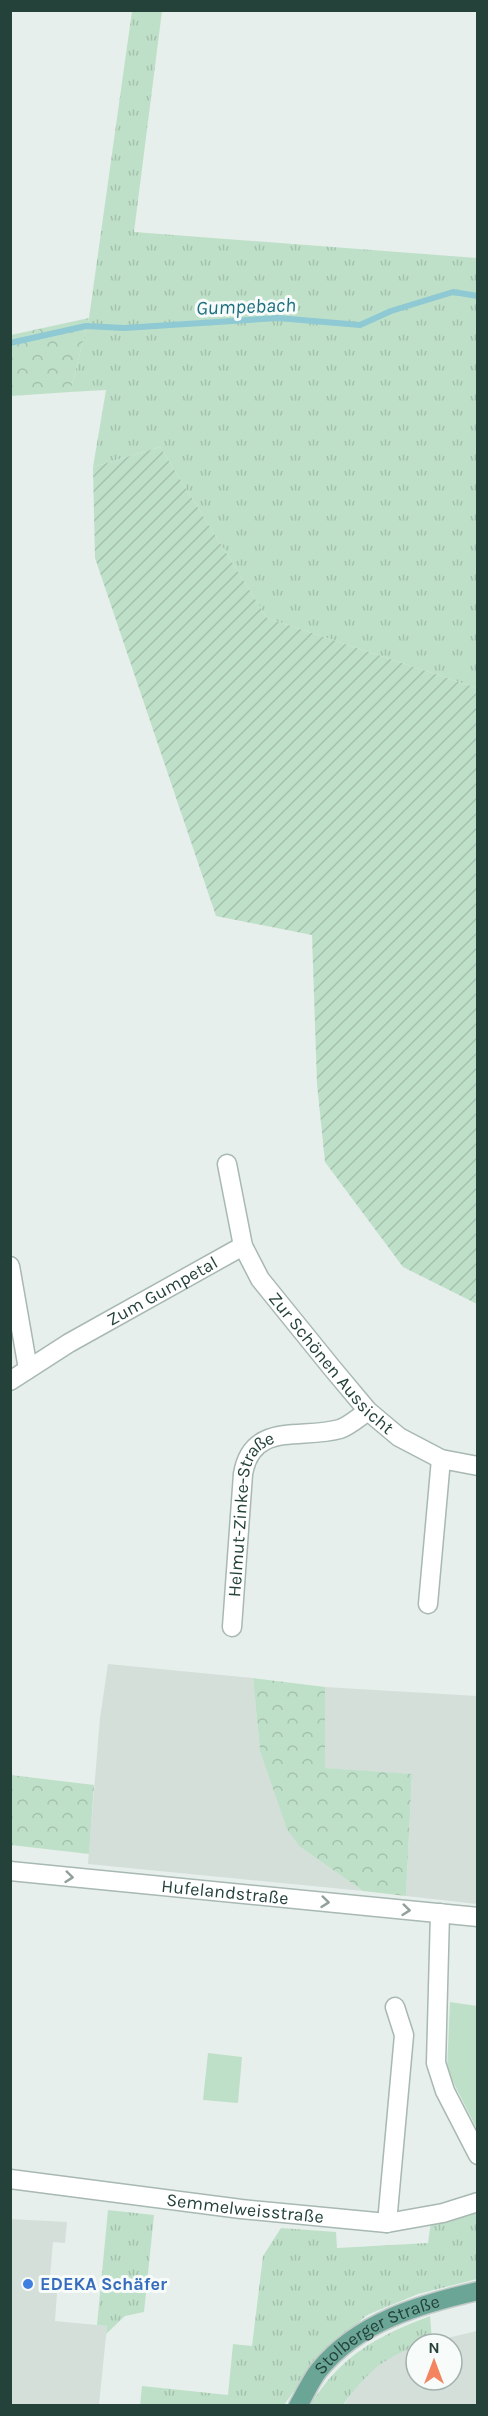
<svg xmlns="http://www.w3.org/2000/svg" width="488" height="2416" font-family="Karla,sans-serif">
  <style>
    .built { fill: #d4dfda }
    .grass { fill: url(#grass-tufts) }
    .forest { fill: url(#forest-crowns) }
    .park { fill: #bfe0c8 }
    .garden { fill: url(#garden-furrows) }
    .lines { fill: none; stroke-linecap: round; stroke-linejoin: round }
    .stream { stroke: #8ec9d4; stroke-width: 6 }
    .minor-casing { stroke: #a8b8b2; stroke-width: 21 }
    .major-casing { stroke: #c2cac8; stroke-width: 21 }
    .minor { stroke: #fff; stroke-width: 18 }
    .major { stroke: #6aa596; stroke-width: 18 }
    .oneway { stroke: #92a09c }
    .shop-dot { fill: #3f7fe0; stroke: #f7fbf9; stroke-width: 2 }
    .labels { text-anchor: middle; stroke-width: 6; stroke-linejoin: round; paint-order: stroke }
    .street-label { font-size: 18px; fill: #24423a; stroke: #f7fbf9 }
    .shop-label { font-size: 18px; font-weight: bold; fill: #366cbe; stroke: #f7fbf9; text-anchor: start }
    .water-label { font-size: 20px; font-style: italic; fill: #1c6f80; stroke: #f7fbf9 }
  </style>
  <defs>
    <pattern id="grass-tufts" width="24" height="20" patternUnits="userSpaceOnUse" patternTransform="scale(1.5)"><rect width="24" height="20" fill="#bfe0c8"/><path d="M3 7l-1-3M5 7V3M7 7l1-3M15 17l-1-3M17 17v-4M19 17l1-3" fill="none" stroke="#a4c1ad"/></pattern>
    <pattern id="forest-crowns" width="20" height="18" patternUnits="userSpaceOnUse" patternTransform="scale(1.5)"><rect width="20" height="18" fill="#bfe0c8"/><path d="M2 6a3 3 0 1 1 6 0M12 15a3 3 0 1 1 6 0" fill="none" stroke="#a4c1ad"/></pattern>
    <pattern id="garden-furrows" width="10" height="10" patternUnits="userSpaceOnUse" patternTransform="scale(1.5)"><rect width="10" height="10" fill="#bfe0c8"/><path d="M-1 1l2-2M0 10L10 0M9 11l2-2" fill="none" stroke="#a4c1ad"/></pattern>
  </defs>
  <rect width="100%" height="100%" fill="#e6efeb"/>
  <g class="built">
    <path d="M 108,1664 L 253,1678 L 260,1751 L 300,1847 L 363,1891 L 88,1864 L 100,1718 Z"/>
    <path d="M 325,1687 L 477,1696 L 477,1904 L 406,1896 L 412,1775 L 325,1768 Z"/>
    <path d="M 10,2219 L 67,2222 L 65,2243 L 53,2242 L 50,2276 L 43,2291 L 57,2293 L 55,2321 L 107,2326 L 99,2405 L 11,2405 Z"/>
    <path d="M 477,2331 L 477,2405 L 343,2406 L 364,2376 L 394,2354 L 416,2346 L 416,2380 L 452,2380 L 452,2344 L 421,2344 Z"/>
  </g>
  <g class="grass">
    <path d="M 132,11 L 162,11 L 134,232 L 477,258 L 477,688 L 267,618 L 160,447 L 93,467 L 106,390 L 70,392 L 89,318 Z"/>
    <path d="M 108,2210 L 154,2215 L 144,2312 L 125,2316 L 106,2334 L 107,2326 L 97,2325 Z"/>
    <path d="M 466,2214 L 477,2214 L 477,2279 L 418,2294 L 367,2315 L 317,2360 L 284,2405 L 140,2406 L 142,2386 L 228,2395 L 233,2344 L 252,2346 L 263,2256 L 281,2228 L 336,2232 L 337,2248 L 428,2243 L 431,2221 Z"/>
    <path d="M 430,2316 L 432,2340 C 387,2357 373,2364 343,2405 L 310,2405 C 342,2355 375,2337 430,2316 Z"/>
  </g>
  <g class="forest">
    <path d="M 89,318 L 70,392 L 11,396 L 11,335 Z"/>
    <path d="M 253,1678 L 325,1687 L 325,1768 L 412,1774 L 406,1896 L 363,1891 L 300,1847 L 287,1829 L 260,1751 Z"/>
    <path d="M 11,1775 L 94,1785 L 89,1854 L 11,1845 Z"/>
  </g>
  <g class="park">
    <path d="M 450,2002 L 477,2006 L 477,2129 L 447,2070 Z"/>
    <path d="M 208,2053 L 242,2057 L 238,2103 L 203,2100 Z"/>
  </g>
  <path class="garden" d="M 160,447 L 267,618 L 477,688 L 477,1304 L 403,1267 L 325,1162 L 317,1084 L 312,935 L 216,916 L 95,558 L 93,467 Z"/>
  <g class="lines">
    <path class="stream" d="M 10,343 L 86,326 L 124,328 L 278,318 L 360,325 L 391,311 L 453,292 L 478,296"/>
    <g class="minor-casing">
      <g id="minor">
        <path id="s1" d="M 227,1164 L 243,1246 L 260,1279 L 332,1368 L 368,1411 L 399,1437 L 441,1459 L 478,1466"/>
        <path d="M 10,1266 L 28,1369"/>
        <path id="s2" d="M 10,1381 L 69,1343 L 243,1246"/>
        <path d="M 428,1604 L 441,1459"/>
        <path id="s3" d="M 232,1627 L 243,1474 C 252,1421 301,1440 340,1429 C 349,1426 359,1417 368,1411"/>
        <path id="s4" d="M 10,1871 L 478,1917"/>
        <path d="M 440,1913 L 436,2063 L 445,2091 L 478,2155"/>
        <path id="s5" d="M 10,2179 L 241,2209 L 387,2223 L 443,2213 L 478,2202"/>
        <path d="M 387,2223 L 404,2035 L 395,2007"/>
      </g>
    </g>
    <g class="major-casing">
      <g id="major">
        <path id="s6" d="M 298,2406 C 305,2394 311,2380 319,2370 C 358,2322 420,2304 478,2291"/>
      </g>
    </g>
    <use href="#minor" class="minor"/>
    <use href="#major" class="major"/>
  </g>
  <defs><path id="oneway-chevron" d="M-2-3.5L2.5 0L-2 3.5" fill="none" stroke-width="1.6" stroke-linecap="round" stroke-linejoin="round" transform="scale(1.5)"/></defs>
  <g class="oneway">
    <use href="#oneway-chevron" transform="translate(69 1877) rotate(6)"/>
    <use href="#oneway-chevron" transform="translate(325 1902) rotate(6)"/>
    <use href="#oneway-chevron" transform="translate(406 1910) rotate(6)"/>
  </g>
  <circle class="shop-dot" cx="28" cy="2284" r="6"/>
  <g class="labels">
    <g class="street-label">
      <text dy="6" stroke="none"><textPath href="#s2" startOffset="177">Zum Gumpetal</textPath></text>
      <text dy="6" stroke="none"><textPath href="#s1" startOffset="231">Zur Schönen Aussicht</textPath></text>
      <text dy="6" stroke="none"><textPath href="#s3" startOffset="117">Helmut-Zinke-Straße</textPath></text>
      <text dy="6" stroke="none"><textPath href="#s4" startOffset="216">Hufelandstraße</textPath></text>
      <text dy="6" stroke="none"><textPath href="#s5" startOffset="237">Semmelweisstraße</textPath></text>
      <text dy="6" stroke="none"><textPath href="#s6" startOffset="111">Stolberger Straße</textPath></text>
    </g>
    <g class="shop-label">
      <text x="40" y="2290">EDEKA Schäfer</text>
    </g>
    <g class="water-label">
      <text transform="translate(246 306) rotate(-2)" y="7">Gumpebach</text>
    </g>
  </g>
  <rect width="488" height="2416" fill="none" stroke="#24423a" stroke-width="24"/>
  <g transform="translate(434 2362)"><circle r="28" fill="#f7fbf9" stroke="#a3b1ad" stroke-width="1.5"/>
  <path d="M0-4.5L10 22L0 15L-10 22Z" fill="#f4845f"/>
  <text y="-9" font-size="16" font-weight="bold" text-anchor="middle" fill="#24423a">N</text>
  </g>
</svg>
